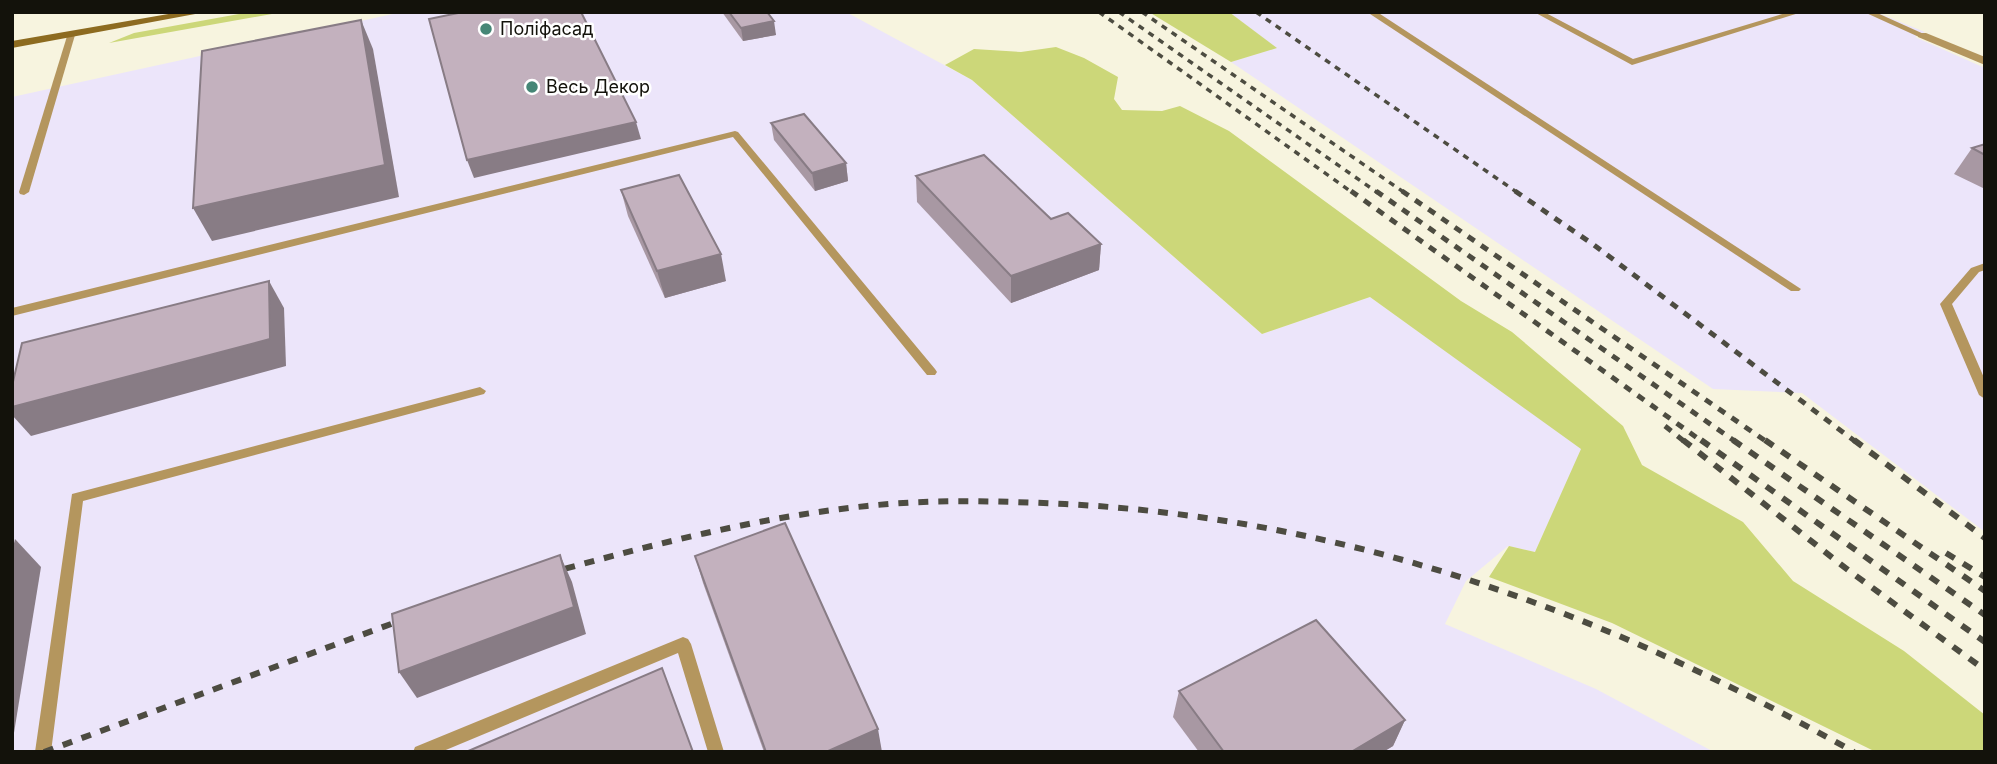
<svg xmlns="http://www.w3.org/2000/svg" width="1997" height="764" font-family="Inter,sans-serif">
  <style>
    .industrial { fill: #ece5fa }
    .green { fill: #ccd779 }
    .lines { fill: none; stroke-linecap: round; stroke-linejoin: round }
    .lane { fill: #b4965e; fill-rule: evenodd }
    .street { fill: #b4965e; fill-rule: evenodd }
    .secondary { fill: #8d6b20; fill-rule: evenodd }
    .rail-far2 { stroke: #4d4c41; stroke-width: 3.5; stroke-dasharray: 6 6; stroke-linecap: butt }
    .rail-far1 { stroke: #4d4c41; stroke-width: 5; stroke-dasharray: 8 8; stroke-linecap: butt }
    .rail { stroke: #4d4c41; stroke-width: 6; stroke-dasharray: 10 10; stroke-linecap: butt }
    .wall { fill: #a898a3 }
    .shaded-wall { fill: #887c85 }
    .building { fill: #c3b1be; stroke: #887c85; stroke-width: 2 }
    .poi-dot { fill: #458676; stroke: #fff; stroke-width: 2.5 }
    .labels { text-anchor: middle; stroke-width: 5; stroke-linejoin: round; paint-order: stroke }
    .far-poi-label { font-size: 18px; fill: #13120b; stroke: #fff; text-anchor: start }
  </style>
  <rect width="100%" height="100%" fill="#f7f4df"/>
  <g class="industrial">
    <path d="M 402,12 L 846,12 L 972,80 L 1262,334 L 1370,297 L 1582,449 L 1535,552 L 1508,546 L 1466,581 L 1445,624 L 1596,689 L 1714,752 L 12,752 L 12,97 Z"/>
    <path d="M 1229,12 L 1876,12 L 1925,32 L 1915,37 L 1985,68 L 1985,532 L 1802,393 L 1713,389 L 1231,62 L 1276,48 Z"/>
  </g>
  <g class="green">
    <path d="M 250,12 L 283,12 L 109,43 L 134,33 Z"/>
    <path d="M 1149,12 L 1229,12 L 1277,48 L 1231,62 Z"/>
    <path d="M 1056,47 L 1084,58 L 1118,77 L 1114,99 L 1122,110 L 1162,111 L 1180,106 L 1229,131 L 1461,301 L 1512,332 L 1623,426 L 1642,465 L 1743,522 L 1793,581 L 1904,651 L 1985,715 L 1985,752 L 1876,752 L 1612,623 L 1489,577 L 1509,546 L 1535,552 L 1581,449 L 1370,297 L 1262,334 L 972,80 L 945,65 L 974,49 L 1021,52 Z"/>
  </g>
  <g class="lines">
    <g class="lane">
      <path d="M 1367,12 L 1377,12 L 1801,289 L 1799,291 L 1791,291 Z"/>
      <path d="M 1534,12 L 1544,12 L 1633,59 L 1789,12 L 1802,12 L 1632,65 Z"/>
      <path d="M 1864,12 L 1875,12 L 1926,35 L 1919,37 Z"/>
      <path d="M 68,33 L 75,35 L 29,192 L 24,195 L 20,194 L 19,192 Z"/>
      <path d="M 735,131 L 738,132 L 935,369 L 937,372 L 935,375 L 927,375 L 733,137 L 12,316 L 12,308 Z"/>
      <path d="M 1985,263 L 1985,270 L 1979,272 L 1952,304 L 1985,380 L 1985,399 L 1979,395 L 1940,304 L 1971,268 Z"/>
      <path d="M 480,387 L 486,391 L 484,394 L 83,501 L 51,752 L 35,752 L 72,494 Z"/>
      <path d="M 683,637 L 688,639 L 691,644 L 724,752 L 708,752 L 678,653 L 441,752 L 413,752 L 415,747 Z"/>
    </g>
    <path class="street" d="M 1918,33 L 1926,33 L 1985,57 L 1985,65 L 1918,37 Z"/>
    <path class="secondary" d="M 180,12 L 206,12 L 12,48 L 12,41 Z"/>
    <g class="rail-far2">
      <path d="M 1099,12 L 1353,193"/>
      <path d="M 1119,12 L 1378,193"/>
      <path d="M 1142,12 L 1405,193"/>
      <path d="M 1256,12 L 1518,193"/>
    </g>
    <g class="rail-far1">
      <path d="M 1351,191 L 1703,442"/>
      <path d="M 1376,191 L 1736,442"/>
      <path d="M 1402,191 L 1767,442"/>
      <path d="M 1515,191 L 1594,245 L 1856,442"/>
      <path d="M 1665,426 L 1685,442"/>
    </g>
    <g class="rail">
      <path d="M 1683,440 L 1848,570 L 1985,670"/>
      <path d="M 1701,440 L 1985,642"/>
      <path d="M 1733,440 L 1985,615"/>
      <path d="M 1765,440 L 1985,591"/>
      <path d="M 1854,440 L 1985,538"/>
      <path d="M 1946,553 L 1985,577"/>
      <path d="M 546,574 C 651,545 758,517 867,506 C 932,499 1000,501 1065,504 C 1351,519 1606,613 1854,752"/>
      <path d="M 44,752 L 410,617"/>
    </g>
  </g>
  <g class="wall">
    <path d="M 722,12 L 767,12 L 776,35 L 743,41 Z"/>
    <path d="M 771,123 L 846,163 L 848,181 L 815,191 L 774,140 Z"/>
    <path d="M 1985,144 L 1985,189 L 1954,174 L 1972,148 Z"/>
    <path d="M 916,176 L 1051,219 L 1101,244 L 1099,270 L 1011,303 L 917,202 Z"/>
    <path d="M 621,190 L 726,281 L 665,298 L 628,216 Z"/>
    <path d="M 695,556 L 882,752 L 764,752 L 703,583 Z"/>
    <path d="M 1179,691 L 1405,720 L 1393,746 L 1383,752 L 1199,752 L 1173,717 Z"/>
  </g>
  <g class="shaded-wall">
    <path d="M 361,20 L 373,49 L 399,197 L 212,241 L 193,208 Z"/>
    <path d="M 774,21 L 776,35 L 743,41 L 741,28 Z"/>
    <path d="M 636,122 L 641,139 L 474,178 L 467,160 Z"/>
    <path d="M 846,163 L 848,181 L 815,191 L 812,173 Z"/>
    <path d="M 1101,244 L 1099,270 L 1011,303 L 1011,276 Z"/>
    <path d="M 721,254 L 726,281 L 665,298 L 657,271 Z"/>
    <path d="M 269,281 L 284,308 L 286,366 L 31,436 L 12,415 L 12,407 Z"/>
    <path d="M 15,539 L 41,567 L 12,745 L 12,552 Z"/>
    <path d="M 560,555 L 572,582 L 586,634 L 417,698 L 399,672 Z"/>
    <path d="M 1405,720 L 1393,746 L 1383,752 L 1351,752 Z"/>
    <path d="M 878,729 L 882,752 L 826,752 Z"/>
  </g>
  <g class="building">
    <path d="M 463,12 L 581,12 L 636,122 L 467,160 L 429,19 Z"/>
    <path d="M 729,12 L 767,12 L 774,21 L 741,28 Z"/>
    <path d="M 361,20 L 385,165 L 193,208 L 202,51 Z"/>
    <path d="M 804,114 L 846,163 L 812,173 L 771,123 Z"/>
    <path d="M 1985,144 L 1985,155 L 1972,148 Z"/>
    <path d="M 984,155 L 1051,219 L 1068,213 L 1101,244 L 1011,276 L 916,176 Z"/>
    <path d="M 679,175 L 721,254 L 657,271 L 621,190 Z"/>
    <path d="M 269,281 L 270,339 L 12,407 L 12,386 L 22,343 Z"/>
    <path d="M 785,523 L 878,729 L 826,752 L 766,752 L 695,556 Z"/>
    <path d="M 560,555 L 574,607 L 399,672 L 392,614 Z"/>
    <path d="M 1316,620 L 1405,720 L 1351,752 L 1224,752 L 1179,691 Z"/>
    <path d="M 662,668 L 693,752 L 466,752 Z"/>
  </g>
  <g class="poi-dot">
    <circle cx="486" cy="29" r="7"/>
    <circle cx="532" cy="87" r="7"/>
  </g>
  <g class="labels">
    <g class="far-poi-label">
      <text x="500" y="35">Поліфасад</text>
      <text x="546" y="93">Весь Декор</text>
    </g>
  </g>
  <rect width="1997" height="764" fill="none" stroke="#13120b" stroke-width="28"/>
</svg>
